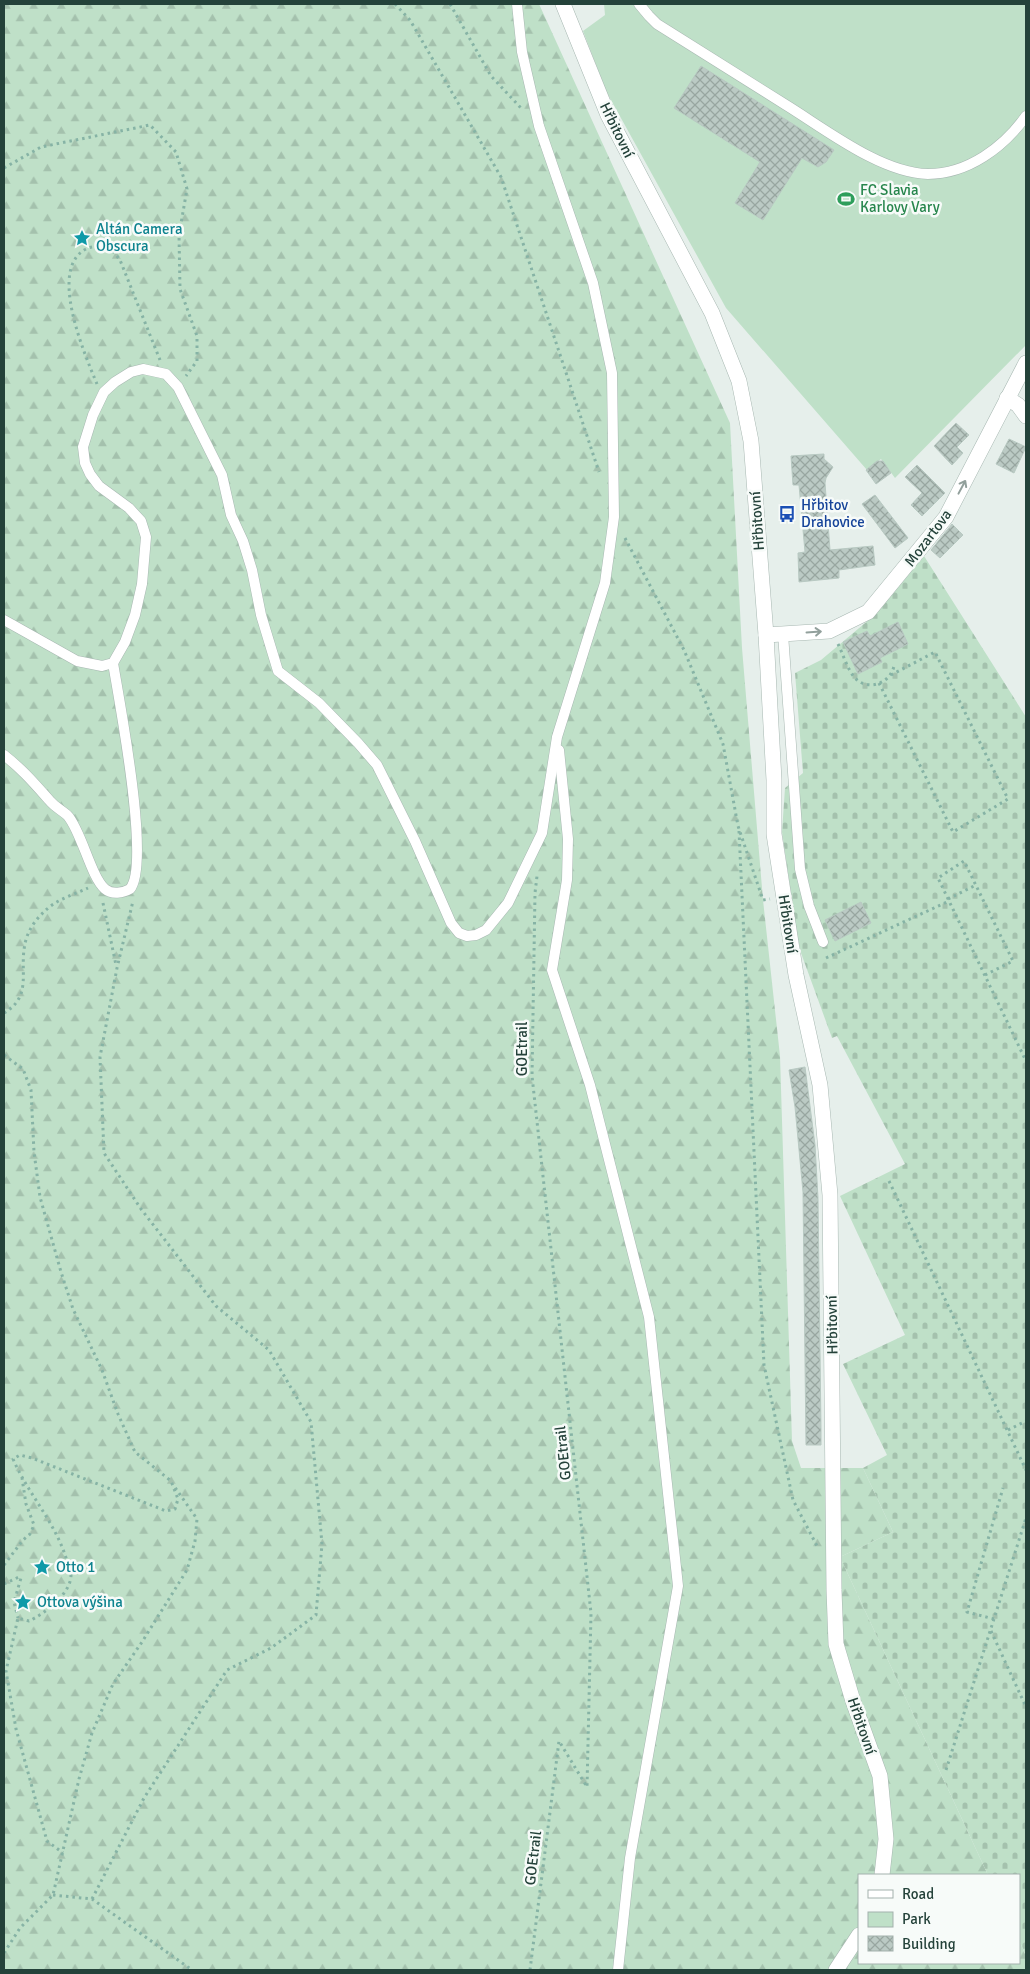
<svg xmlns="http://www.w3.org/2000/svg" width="1030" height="1974" font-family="Signika,sans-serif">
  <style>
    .forest { fill: url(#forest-firs) }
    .cemetery { fill: url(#cemetery-stones) }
    .park { fill: #bfe0c8 }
    .building { fill: url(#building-cross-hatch); stroke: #b8c9c2 }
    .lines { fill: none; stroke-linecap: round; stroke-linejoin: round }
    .service-casing { stroke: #a8b8b2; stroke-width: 11 }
    .minor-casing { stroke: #a8b8b2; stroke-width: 16 }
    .path { stroke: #86b3a5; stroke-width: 3; stroke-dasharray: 2.5 4; stroke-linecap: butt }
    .service { stroke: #fff; stroke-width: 10 }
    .minor { stroke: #fff; stroke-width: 15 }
    .oneway { stroke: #92a09c }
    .labels { text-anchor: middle; stroke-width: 5; stroke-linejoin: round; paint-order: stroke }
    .street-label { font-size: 15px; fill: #24423a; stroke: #f7fbf9 }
    .leisure-label { font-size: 15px; fill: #27864d; stroke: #f7fbf9; text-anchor: start }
    .culture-label { font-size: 15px; fill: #0d838f; stroke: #f7fbf9; text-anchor: start }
    .transit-label { font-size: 15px; fill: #164399; stroke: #f7fbf9; text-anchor: start }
  </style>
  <defs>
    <pattern id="forest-firs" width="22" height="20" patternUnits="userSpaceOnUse" patternTransform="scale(1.25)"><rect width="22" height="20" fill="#bfe0c8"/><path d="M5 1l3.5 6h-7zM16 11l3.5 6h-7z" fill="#a4c1ad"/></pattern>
    <pattern id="cemetery-stones" width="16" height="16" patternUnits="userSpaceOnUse" patternTransform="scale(1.25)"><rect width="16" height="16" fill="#bfe0c8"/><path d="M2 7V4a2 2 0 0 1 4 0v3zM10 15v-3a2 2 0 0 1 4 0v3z" fill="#a4c1ad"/></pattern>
    <pattern id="building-cross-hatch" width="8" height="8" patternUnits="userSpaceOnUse" patternTransform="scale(1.25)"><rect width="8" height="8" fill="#bbcac4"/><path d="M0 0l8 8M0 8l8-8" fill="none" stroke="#98a6a0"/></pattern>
  </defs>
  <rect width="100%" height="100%" fill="#e6efeb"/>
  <path class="forest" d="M 4,4 L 539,4 L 730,423 L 742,648 L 763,900 L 780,1056 L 792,1441 L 801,1468 L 863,1468 L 893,1532 L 840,1557 L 988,1875 L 859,1875 L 859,1963 L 1019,1963 L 1019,1940 L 1026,1956 L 1026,1970 L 4,1970 Z"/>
  <path class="cemetery" d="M 924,556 L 1026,717 L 1026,1956 L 1019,1940 L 1019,1875 L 988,1875 L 840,1557 L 893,1532 L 863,1468 L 887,1455 L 843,1364 L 905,1335 L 840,1196 L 905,1164 L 837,1036 L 832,1038 L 801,953 L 797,935 L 782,832 L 785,788 L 803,773 L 795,673 L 821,660 L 877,613 Z"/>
  <path class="park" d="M 604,4 L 1026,4 L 1026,345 L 895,478 L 881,459 L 867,470 L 726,308 L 606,91 L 583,31 L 605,15 Z"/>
  <g class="building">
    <path d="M 701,66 L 834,150 L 826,162 L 818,167 L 802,158 L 763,220 L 735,203 L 760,162 L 674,108 Z"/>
    <path d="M 956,423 L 969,435 L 957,447 L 963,453 L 952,465 L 934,446 Z"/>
    <path d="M 1009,439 L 1026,447 L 1014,473 L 996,464 Z"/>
    <path d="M 824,454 L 824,459 L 833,467 L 826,478 L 825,483 L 830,550 L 873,546 L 875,565 L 839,570 L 839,578 L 799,582 L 798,553 L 805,552 L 799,485 L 793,485 L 791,456 Z"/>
    <path d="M 877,461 L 883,461 L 891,473 L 876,484 L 866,470 Z"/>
    <path d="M 917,465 L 945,493 L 922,516 L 911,505 L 922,493 L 905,477 Z"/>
    <path d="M 875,495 L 908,538 L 895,548 L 862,504 Z"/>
    <path d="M 952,524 L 963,535 L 940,558 L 931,550 Z"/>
    <path d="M 898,622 L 908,644 L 880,658 L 882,662 L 858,674 L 843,642 L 867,631 L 870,636 Z"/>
    <path d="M 861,902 L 871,923 L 835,941 L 825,920 Z"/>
    <path d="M 805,1067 L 815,1145 L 818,1198 L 821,1429 L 821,1445 L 806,1445 L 803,1192 L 795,1107 L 789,1070 Z"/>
  </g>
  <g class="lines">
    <g class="service-casing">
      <g id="service">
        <path d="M 639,4 L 649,16 L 657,24 C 700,51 743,78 786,105 C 825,129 881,173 928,174 C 968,174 1004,147 1026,116"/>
        <path d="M 4,620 L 77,661 L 102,666 L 113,663 L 125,642 L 135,615 L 142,584 L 146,537 L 141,521 L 129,508 L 99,486 L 90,474 L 85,463 L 83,447 L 93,415 L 104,392 L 115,382 L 131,372 L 143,369 L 166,374 L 178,387 L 222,475 L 231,515 L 243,541 L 252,570 L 261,615 L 278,671 L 319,703 L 358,743 L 377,765 L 415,841 L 451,923 L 459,933 L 467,936 L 476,935 L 486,930 L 508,903 L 542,833 L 557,737 L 605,583 L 614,517 L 612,373 L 593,283 L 539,126 L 522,52 L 517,4"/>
        <path d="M 783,634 L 800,869 L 809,906 L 823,942"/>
        <path d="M 559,750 L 568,839 L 567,880 L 552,970 L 590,1085 L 649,1317 L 678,1586 L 630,1858 L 618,1970"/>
        <path d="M 4,755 C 23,770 34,783 50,801 C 55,807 63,811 68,816 C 82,833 91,877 105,889 C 112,895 123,893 130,889 C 151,864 119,700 113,663"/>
      </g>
    </g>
    <g class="minor-casing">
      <g id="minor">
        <path d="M 563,4 L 608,115 L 712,313 L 739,381 L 751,441 L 766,635 L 774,780 L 774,834 L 796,975 L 820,1085 L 830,1195 L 834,1590 L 836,1644 L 853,1701 L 880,1776 L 886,1839 L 882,1875"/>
        <path d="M 1007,398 L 1018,405 L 1026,416"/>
        <path d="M 766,635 L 829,631 L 868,612 L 946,517 L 1026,363"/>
        <path d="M 836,1970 L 859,1935"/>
      </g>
    </g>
    <g class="path">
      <path d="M 395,4 L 410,20 L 501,177 L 599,472"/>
      <path d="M 450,4 L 491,76 L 521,108"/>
      <path d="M 4,168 L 41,147 L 150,125 L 176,152 L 187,189 L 179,235 L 180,289 L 197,336 L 197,361 L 186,376"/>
      <path d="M 97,384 C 85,355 46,266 88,248 C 94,246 102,246 108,245 L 120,260 L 160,360"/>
      <path d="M 625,538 L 684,650 L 723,744 L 738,826 L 763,900 L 770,899"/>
      <path d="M 838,644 C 843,654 847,668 854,677 C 867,692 890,684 894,666"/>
      <path d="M 879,683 L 953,832 L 1008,799 L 935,652 L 891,675"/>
      <path d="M 739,831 L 764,1365 L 793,1500 L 817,1546"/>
      <path d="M 948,899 L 976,885"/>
      <path d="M 103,903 L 116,965"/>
      <path d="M 826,958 L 949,901"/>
      <path d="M 985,975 L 1013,961 L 964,861 L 938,878 L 1026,1061"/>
      <path d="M 4,1013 C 33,996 19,971 25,944 C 27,932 35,920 44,912 C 55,900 73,895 88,888"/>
      <path d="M 4,1055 L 23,1069 L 31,1090 L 34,1152 L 40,1197 L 61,1272 L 73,1309 L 102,1370 L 118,1414 L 135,1452 L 171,1481 L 178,1499 L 175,1509 L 166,1511 L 32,1458 L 20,1455 L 13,1459 C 28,1494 56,1523 67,1561 C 68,1565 71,1571 71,1575 C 71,1594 44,1614 29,1621 L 18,1618 L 6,1671 L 16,1729 L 47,1841 L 63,1853"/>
      <path d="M 889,1181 L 1026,1470"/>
      <path d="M 1008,1430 L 1026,1421"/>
      <path d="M 4,1565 L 23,1540 L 30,1534 L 34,1525 L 26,1504 L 22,1478"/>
      <path d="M 4,1584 L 19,1577 L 21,1578 L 14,1602 L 18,1618"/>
      <path d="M 994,1619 L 967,1612 L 1003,1488"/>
      <path d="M 991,1631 L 1026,1707"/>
      <path d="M 946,1770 L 1026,1518"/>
      <path d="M 53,1895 L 92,1899 L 192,1970"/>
      <path d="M 92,1899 L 144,1798 L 227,1670 L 271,1648 L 316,1615 L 322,1544 L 311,1422 L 269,1350 L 216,1306 L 141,1209 L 104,1153 L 100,1057 L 117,968 L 133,901"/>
      <path d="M 4,1953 L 20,1928 L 53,1895 L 79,1779 L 92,1733 L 113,1684 L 142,1642 L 187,1570 L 195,1541 L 197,1519 L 174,1486"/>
      <path d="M 530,1970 L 559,1741 L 587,1787 L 591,1613 L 532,1076 L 535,893 L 537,876"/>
    </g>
    <use href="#service" class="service"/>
    <use href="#minor" class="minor"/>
  </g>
  <defs><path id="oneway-shaft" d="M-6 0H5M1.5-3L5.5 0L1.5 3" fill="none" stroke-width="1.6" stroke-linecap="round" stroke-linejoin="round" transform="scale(1.25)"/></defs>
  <g class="oneway">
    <use href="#oneway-shaft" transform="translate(962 487) rotate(-62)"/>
    <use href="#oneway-shaft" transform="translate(814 632) rotate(-4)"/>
  </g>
  <defs>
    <g id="stadium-bare" transform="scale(1.35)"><path d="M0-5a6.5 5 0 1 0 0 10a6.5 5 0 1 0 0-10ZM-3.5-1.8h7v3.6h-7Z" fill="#2e9e5b" stroke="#f7fbf9" stroke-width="2.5" paint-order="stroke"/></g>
    <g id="sight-bare" transform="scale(1.35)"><path d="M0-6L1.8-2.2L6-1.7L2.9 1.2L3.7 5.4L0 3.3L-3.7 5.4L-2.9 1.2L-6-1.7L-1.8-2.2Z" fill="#0f9aa8" stroke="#f7fbf9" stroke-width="2.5" paint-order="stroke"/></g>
    <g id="bus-bare" transform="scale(1.35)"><path d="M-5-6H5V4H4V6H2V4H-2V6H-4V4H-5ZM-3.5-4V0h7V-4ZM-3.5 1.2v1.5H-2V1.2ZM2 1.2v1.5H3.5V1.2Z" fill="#1a4fb4" stroke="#f7fbf9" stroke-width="2.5" paint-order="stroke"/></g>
  </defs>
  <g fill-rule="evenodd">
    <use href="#stadium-bare" x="846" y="199"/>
    <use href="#sight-bare" x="82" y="238"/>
    <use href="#bus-bare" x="787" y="514"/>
    <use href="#sight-bare" x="42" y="1567"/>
    <use href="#sight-bare" x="23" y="1602"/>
  </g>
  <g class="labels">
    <g class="street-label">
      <text transform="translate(617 130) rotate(64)" y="5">Hřbitovní</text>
      <text transform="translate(757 521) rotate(-94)" y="5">Hřbitovní</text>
      <text transform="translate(928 538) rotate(-53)" y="5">Mozartova</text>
      <text transform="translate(788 924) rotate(81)" y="5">Hřbitovní</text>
      <text transform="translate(522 1049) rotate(-90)" y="5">GOEtrail</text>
      <text transform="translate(832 1325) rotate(-91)" y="5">Hřbitovní</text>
      <text transform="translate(563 1453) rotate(-96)" y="5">GOEtrail</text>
      <text transform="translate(862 1726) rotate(71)" y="5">Hřbitovní</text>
      <text transform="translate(533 1858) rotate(-83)" y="5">GOEtrail</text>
    </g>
    <g class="leisure-label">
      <text x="860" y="195">FC Slavia<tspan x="860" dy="17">Karlovy Vary</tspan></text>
    </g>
    <g class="culture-label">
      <text x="96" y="234">Altán Camera<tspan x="96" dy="17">Obscura</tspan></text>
      <text x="56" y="1572">Otto 1</text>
      <text x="37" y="1607">Ottova výšina</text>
    </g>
    <g class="transit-label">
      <text x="801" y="510">Hřbitov<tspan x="801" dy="17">Drahovice</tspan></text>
    </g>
  </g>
  <rect width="1030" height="1974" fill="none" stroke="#24423a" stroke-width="10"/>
  <rect x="858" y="1874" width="162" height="90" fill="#f7fbf9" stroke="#a3b1ad"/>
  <rect x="868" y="1890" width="25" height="8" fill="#ffffff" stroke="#a3b1ad"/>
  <text x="902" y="1899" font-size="15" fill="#24423a">Road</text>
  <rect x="868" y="1912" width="25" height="15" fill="#bfe0c8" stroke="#a3b1ad"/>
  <text x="902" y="1924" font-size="15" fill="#24423a">Park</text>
  <rect x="868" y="1936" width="25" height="15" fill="url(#building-cross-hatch)" stroke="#a3b1ad"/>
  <text x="902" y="1949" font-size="15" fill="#24423a">Building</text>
</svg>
